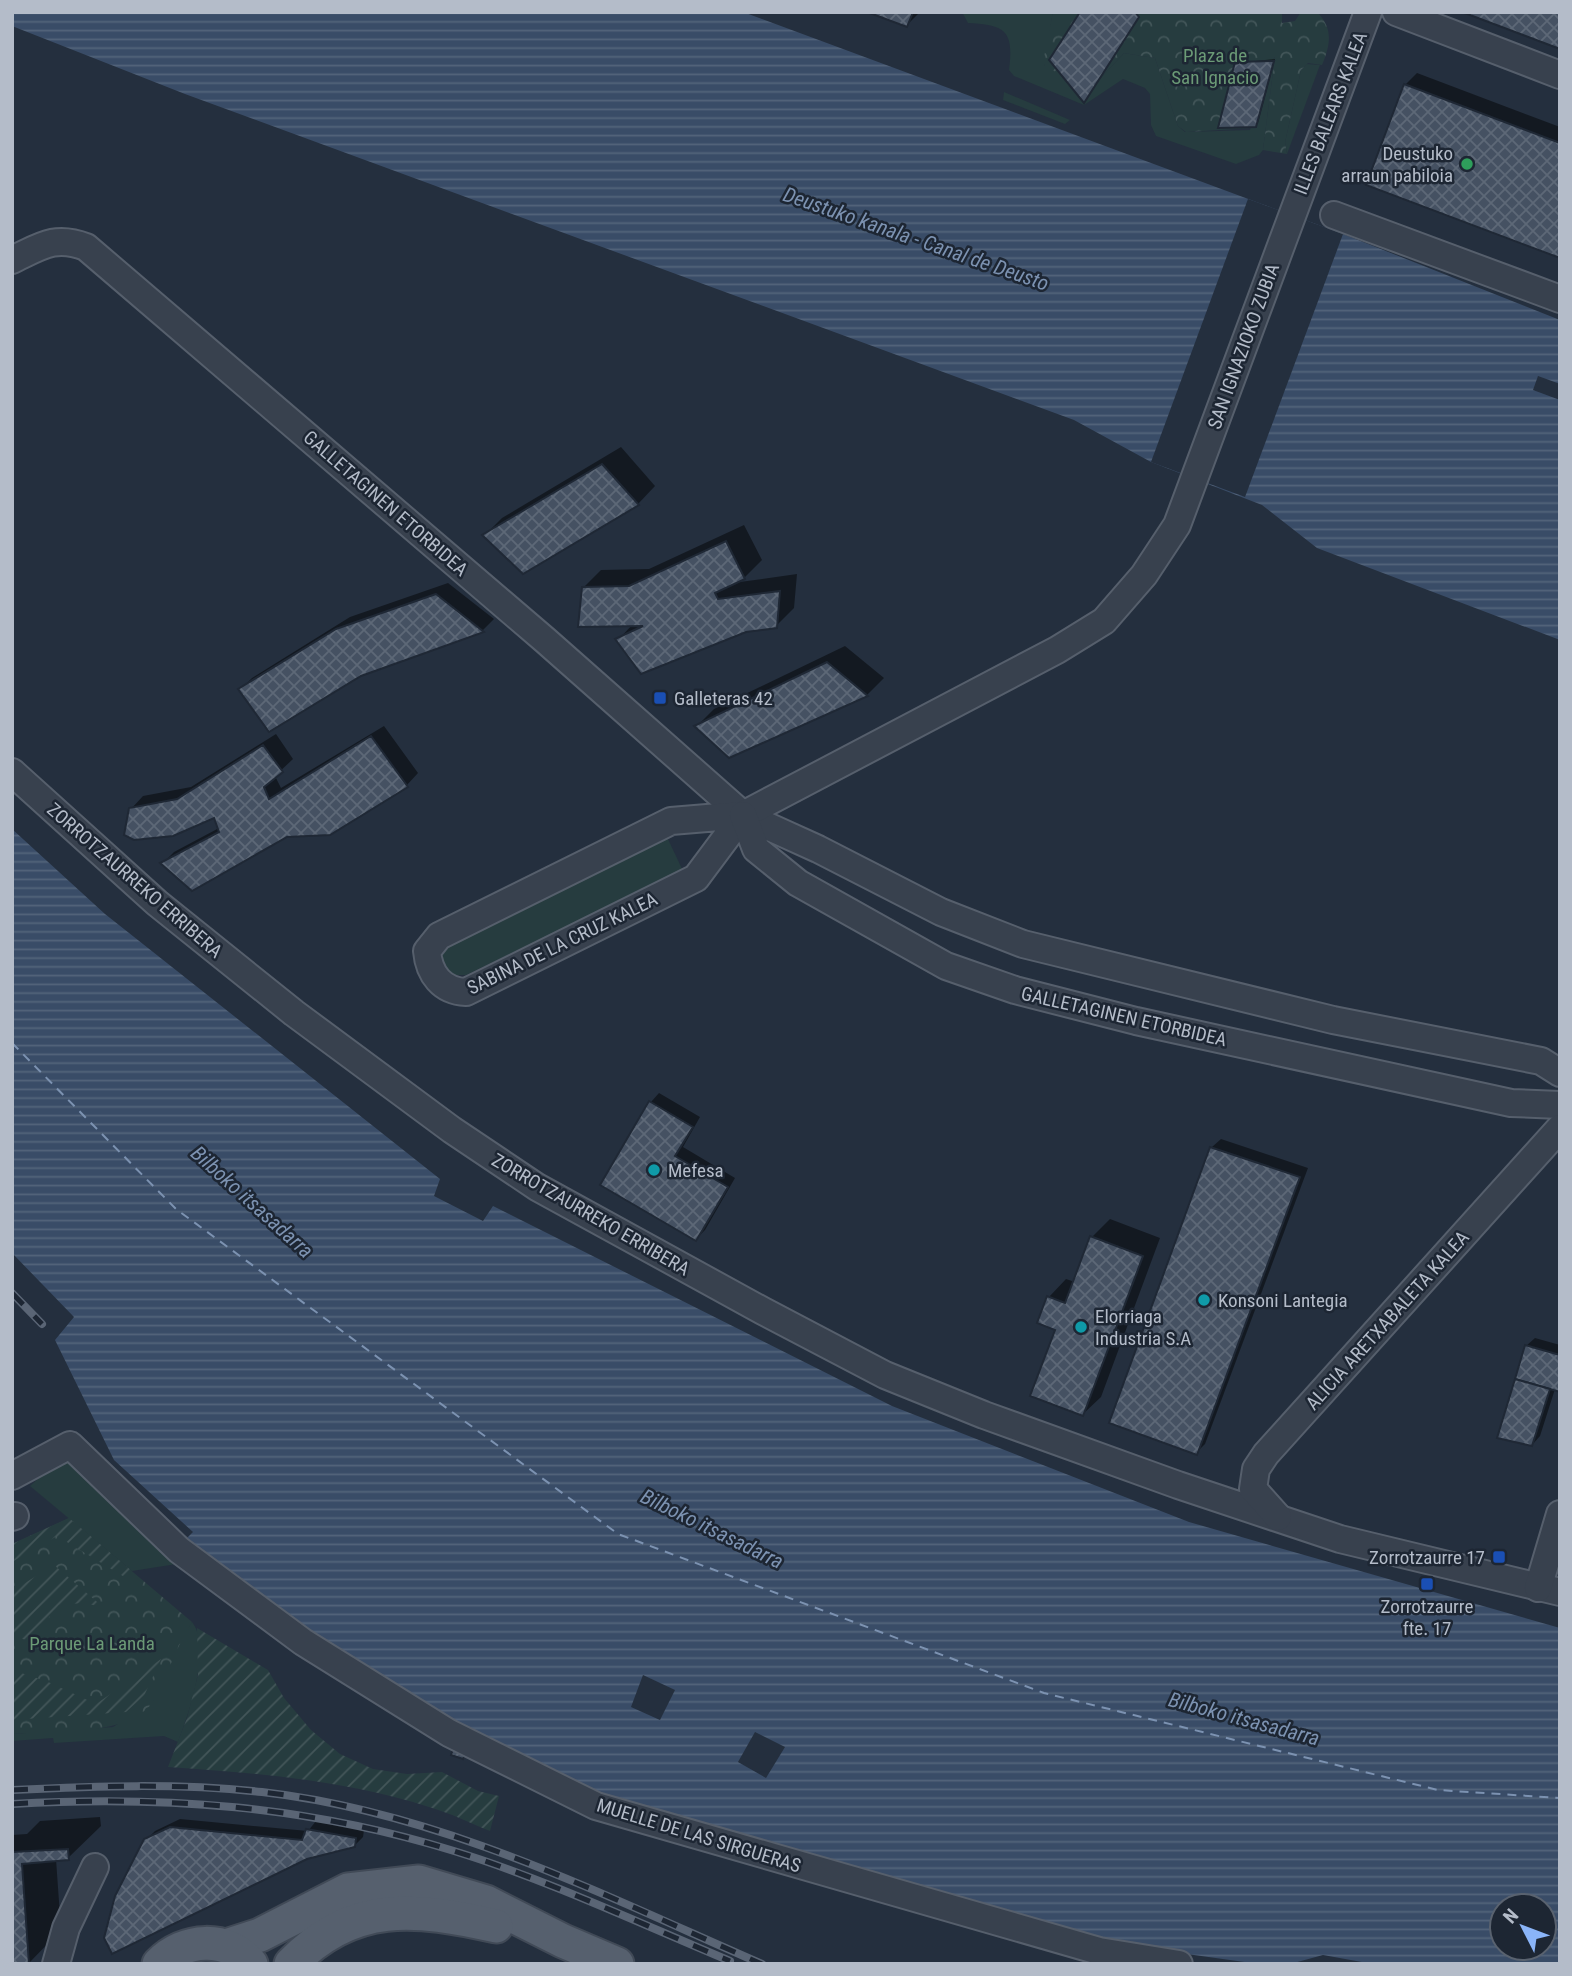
<svg xmlns="http://www.w3.org/2000/svg" width="1572" height="1976" font-family="'Roboto Condensed',sans-serif">
  <style>
    .grass { fill: #263c3f }
    .park { fill: url(#park-crowns) }
    .garden { fill: url(#garden-furrows) }
    .water { fill: url(#water-rules); fill-rule: evenodd }
    .pier { fill: #242f3e }
    .shadow { fill: #0007 }
    .lines { fill: none; stroke-linecap: round; stroke-linejoin: round }
    .ferry { stroke: #7c92b1; stroke-width: 2; stroke-dasharray: 9 7; stroke-linecap: butt }
    .building { fill: url(#building-cross-hatch); stroke: #1f2835; stroke-width: 2 }
    .minor-casing { stroke: #565f6c; stroke-width: 30 }
    .major-casing { stroke: #414a57; stroke-width: 37 }
    .minor { stroke: #38414e; stroke-width: 26 }
    .major { stroke: #56606e; stroke-width: 33 }
    .rail-casing { stroke: #5a6575; stroke-width: 8 }
    .rail { stroke: #1d2633; stroke-width: 5; stroke-dasharray: 16; stroke-linecap: butt }
    .leisure-dot { fill: #2e9e5b; stroke: #1d2633; stroke-width: 2.5 }
    .transit-dot { fill: #1a4fb4; stroke: #1d2633; stroke-width: 2.5 }
    .culture-dot { fill: #0f9aa8; stroke: #1d2633; stroke-width: 2.5 }
    .labels { text-anchor: middle; stroke-width: 5; stroke-linejoin: round; paint-order: stroke }
    .park-label { font-size: 19px; fill: #6b9a76; stroke: #1d2633 }
    .street-label { font-size: 19px; fill: #b4bcc9; stroke: #1d2633 }
    .poi-label { font-size: 19px; fill: #b4bcc9; stroke: #1d2633; text-anchor: start }
    .water-label { font-size: 21px; font-style: italic; fill: #7c92b1; stroke: #1d2633 }
  </style>
  <defs>
    <pattern id="park-crowns" width="20" height="18" patternUnits="userSpaceOnUse" patternTransform="scale(1.75)"><rect width="20" height="18" fill="#263c3f"/><path d="M2 6a3 3 0 1 1 6 0M12 15a3 3 0 1 1 6 0" fill="none" stroke="#435659"/></pattern>
    <pattern id="garden-furrows" width="10" height="10" patternUnits="userSpaceOnUse" patternTransform="scale(1.75)"><rect width="10" height="10" fill="#263c3f"/><path d="M-1 1l2-2M0 10L10 0M9 11l2-2" fill="none" stroke="#435659"/></pattern>
    <pattern id="water-rules" width="6" height="5" patternUnits="userSpaceOnUse" patternTransform="scale(1.75)"><rect width="6" height="5" fill="#394c67"/><path d="M0 2.5h6" fill="none" stroke="#53647b"/></pattern>
    <pattern id="building-cross-hatch" width="8" height="8" patternUnits="userSpaceOnUse" patternTransform="scale(1.75)"><rect width="8" height="8" fill="#455162"/><path d="M0 0l8 8M0 8l8-8" fill="none" stroke="#5d6877"/></pattern>
  </defs>
  <rect width="100%" height="100%" fill="#242f3e"/>
  <g class="grass">
    <path d="M 962,12 L 1053,12 L 1044,65 L 1093,86 L 1124,53 L 1155,58 L 1178,126 L 1185,132 L 1250,130 L 1270,62 L 1275,57 L 1263,150 L 1259,155 L 1236,164 L 1156,136 L 1151,125 L 1150,94 L 1145,88 L 1123,79 L 1084,105 L 1014,76 L 1009,70 C 1014,31 1006,25 968,23 Z"/>
    <path d="M 1307,64 L 1320,65 L 1287,154 L 1285,142 L 1301,70 Z"/>
    <path d="M 1004,92 L 1070,120 L 1065,124 L 1003,100 Z"/>
    <path d="M 667,837 L 683,871 L 466,975 L 449,975 L 440,962 L 441,953 L 449,945 Z"/>
    <path d="M 68,1452 L 183,1563 L 132,1571 L 30,1486 Z"/>
    <path d="M 192,1622 C 212,1647 189,1714 178,1742 L 164,1736 L 54,1743 L 53,1738 L 12,1741 L 12,1734 L 113,1727 L 153,1701 L 178,1642 Z"/>
  </g>
  <g class="park">
    <path d="M 1053,12 L 1282,12 L 1282,23 L 1295,21 L 1301,12 L 1317,12 C 1334,29 1330,45 1322,65 L 1308,63 L 1301,70 L 1285,142 L 1287,154 L 1263,150 L 1275,57 L 1270,62 L 1252,128 L 1186,132 L 1178,126 L 1155,58 L 1124,53 L 1093,86 L 1083,87 L 1045,66 L 1043,62 Z"/>
    <path d="M 69,1518 L 192,1622 C 176,1647 168,1674 154,1700 C 132,1737 52,1731 12,1734 L 12,1544 Z"/>
  </g>
  <g class="garden">
    <path d="M 69,1518 L 132,1571 L 126,1578 L 57,1536 L 12,1562 L 12,1544 Z"/>
    <path d="M 54,1565 L 103,1607 L 83,1603 L 59,1605 L 30,1641 L 12,1636 L 12,1591 Z"/>
    <path d="M 197,1628 L 268,1670 L 284,1698 L 311,1730 L 340,1754 L 373,1769 L 407,1774 L 442,1772 L 478,1791 L 499,1796 L 490,1831 C 470,1823 450,1813 429,1807 C 345,1780 255,1773 168,1767 L 187,1718 L 198,1675 Z"/>
    <path d="M 161,1659 L 144,1696 L 126,1712 L 12,1720 L 12,1670 L 46,1681 L 96,1704 Z"/>
  </g>
  <g class="water">
    <path d="M 12,12 L 743,12 L 1343,234 L 1560,320 L 1560,640 L 1317,548 L 1262,505 L 1151,462 L 1074,420 L 185,94 L 12,26 Z"/>
    <path d="M 12,829 L 105,914 L 440,1179 L 434,1196 L 483,1221 L 493,1206 L 892,1406 L 1189,1522 L 1560,1628 L 1560,1964 L 1373,1964 L 1323,1955 L 1290,1964 L 1259,1964 L 1100,1942 L 601,1796 L 439,1717 L 309,1633 L 185,1540 L 193,1532 L 114,1460 L 55,1340 L 74,1317 L 12,1253 ZM 1502,1906 L 1544,1906 L 1544,1948 L 1502,1948 Z"/>
  </g>
  <g class="pier">
    <path d="M 1248,199 L 1343,234 L 1245,497 L 1151,462 Z"/>
    <path d="M 1538,376 L 1560,384 L 1560,400 L 1533,390 Z"/>
    <path d="M 643,1675 L 675,1690 L 660,1720 L 631,1707 Z"/>
    <path d="M 755,1732 L 785,1747 L 766,1778 L 738,1762 Z"/>
  </g>
  <g class="shadow">
    <path d="M 872,12 L 920,12 L 907,25 Z"/>
    <path d="M 1275,59 L 1258,123 L 1255,125 L 1237,63 Z"/>
    <path d="M 1417,73 L 1560,127 L 1560,256 L 1405,85 Z"/>
    <path d="M 621,447 L 655,486 L 638,504 L 485,535 L 502,518 Z"/>
    <path d="M 744,525 L 762,560 L 740,582 L 797,574 L 794,608 L 776,626 L 618,640 L 633,624 L 583,588 L 601,570 L 649,569 Z"/>
    <path d="M 448,583 L 494,619 L 483,630 L 360,674 L 240,690 L 252,678 L 350,617 Z"/>
    <path d="M 845,646 L 884,678 L 867,695 L 729,756 L 697,726 L 714,709 Z"/>
    <path d="M 384,726 L 418,773 L 407,785 L 163,863 L 174,852 L 219,828 L 215,816 L 131,809 L 143,796 L 191,787 L 276,734 L 293,759 L 275,776 L 281,788 Z"/>
    <path d="M 659,1093 L 700,1117 L 683,1147 L 735,1178 L 705,1230 L 696,1239 L 651,1102 Z"/>
    <path d="M 1221,1139 L 1308,1168 L 1205,1444 L 1196,1453 L 1112,1422 L 1212,1147 Z"/>
    <path d="M 1110,1219 L 1160,1238 L 1101,1397 L 1083,1414 L 1049,1297 L 1066,1279 L 1075,1282 L 1092,1237 Z"/>
    <path d="M 1535,1338 L 1560,1345 L 1560,1390 L 1555,1389 L 1540,1436 L 1532,1445 L 1526,1346 Z"/>
    <path d="M 100,1817 L 101,1826 L 68,1858 L 56,1859 L 61,1930 L 29,1963 L 12,1963 L 12,1835 L 27,1834 L 40,1821 Z"/>
    <path d="M 180,1819 L 308,1831 L 316,1821 L 364,1830 L 363,1837 L 354,1846 L 146,1840 L 155,1831 Z"/>
  </g>
  <g class="lines">
    <path class="ferry" d="M 12,1043 L 176,1209 L 618,1534 L 1044,1693 L 1438,1790 L 1560,1798"/>
  </g>
  <g class="building">
    <path d="M 867,12 L 913,12 L 907,27 Z"/>
    <path d="M 1080,12 L 1135,12 L 1139,17 L 1084,103 L 1049,60 Z"/>
    <path d="M 1462,12 L 1560,12 L 1560,49 Z"/>
    <path d="M 1274,61 L 1256,127 L 1218,128 L 1235,62 Z"/>
    <path d="M 1404,84 L 1560,143 L 1560,258 L 1366,185 Z"/>
    <path d="M 602,464 L 639,505 L 523,574 L 482,535 Z"/>
    <path d="M 726,541 L 745,579 L 715,593 L 718,599 L 780,591 L 777,628 L 746,632 L 641,674 L 615,639 L 643,626 L 578,627 L 582,587 L 629,586 Z"/>
    <path d="M 436,594 L 484,632 L 361,676 L 269,732 L 238,689 L 336,629 Z"/>
    <path d="M 827,662 L 868,696 L 729,758 L 694,726 Z"/>
    <path d="M 371,736 L 408,787 L 330,835 L 287,837 L 192,891 L 160,863 L 219,832 L 214,818 L 173,836 L 134,840 L 124,835 L 129,808 L 177,799 L 263,745 L 283,772 L 264,787 L 269,799 Z"/>
    <path d="M 649,1101 L 693,1127 L 675,1156 L 728,1187 L 696,1241 L 600,1185 Z"/>
    <path d="M 1210,1147 L 1300,1177 L 1197,1455 L 1109,1423 Z"/>
    <path d="M 1090,1236 L 1143,1256 L 1083,1416 L 1030,1396 L 1055,1330 L 1037,1323 L 1047,1296 L 1065,1303 Z"/>
    <path d="M 1525,1345 L 1560,1355 L 1560,1392 L 1515,1379 Z"/>
    <path d="M 1515,1379 L 1550,1389 L 1532,1446 L 1497,1438 Z"/>
    <path d="M 453,1749 L 465,1754 L 463,1759 L 451,1755 Z"/>
    <path d="M 170,1827 L 302,1840 L 306,1829 L 356,1838 L 355,1847 L 307,1859 L 112,1954 L 104,1938 L 115,1896 L 144,1839 Z"/>
    <path d="M 68,1849 L 69,1860 L 22,1864 L 29,1964 L 12,1964 L 12,1852 Z"/>
  </g>
  <g class="lines">
    <g class="minor-casing">
      <g id="minor">
        <path d="M 1396,12 L 1560,75"/>
        <path d="M 1334,215 L 1560,299"/>
        <path d="M 12,260 C 41,246 55,235 86,247 L 545,640 L 743,815 L 818,849 L 941,912 L 1023,944 L 1333,1020 L 1541,1061 L 1560,1073"/>
        <path d="M 12,772 L 157,903 L 294,1013 L 452,1130 L 537,1187 L 763,1311 L 885,1375 L 984,1415 L 1178,1485 L 1340,1539 L 1560,1592"/>
        <path d="M 743,815 L 696,878 L 466,992 C 442,991 429,974 427,951 L 439,936 L 671,821 L 743,815 L 1057,650 L 1104,621 L 1144,575 L 1177,525 L 1368,12"/>
        <path d="M 743,815 L 756,849 L 798,883 L 946,966 L 1015,990 L 1136,1021 L 1511,1103 L 1560,1105"/>
        <path d="M 12,1476 L 70,1445 L 179,1550 L 303,1642 L 449,1733 L 596,1806 L 1099,1951 L 1179,1964"/>
        <path d="M 12,1517 L 15,1516"/>
        <path d="M 1278,1517 L 1253,1489 L 1256,1469 L 1266,1454 L 1560,1128"/>
        <path d="M 1538,1588 L 1560,1514"/>
        <path d="M 56,1964 L 66,1928 L 95,1867"/>
      </g>
    </g>
    <g class="major-casing">
      <g id="major">
        <path d="M 226,1946 L 260,1935 L 348,1890 L 419,1882 L 486,1902 L 563,1941 L 617,1964"/>
        <path d="M 159,1964 C 184,1938 227,1935 251,1964"/>
        <path d="M 291,1964 C 353,1900 416,1908 496,1926"/>
      </g>
    </g>
    <use href="#minor" class="minor"/>
    <use href="#major" class="major"/>
    <g class="rail-casing">
      <g id="rail">
        <path d="M 12,1293 L 42,1324"/>
        <path d="M 12,1790 C 95,1786 179,1783 262,1792 C 439,1812 601,1894 762,1964"/>
        <path d="M 12,1804 C 163,1795 309,1806 454,1851 C 548,1880 639,1923 730,1961"/>
      </g>
    </g>
    <use href="#rail" class="rail"/>
  </g>
  <circle class="leisure-dot" cx="1467" cy="164" r="7"/>
  <g class="transit-dot">
    <rect x="653" y="691" width="14" height="14" rx="3.5"/>
    <rect x="1492" y="1550" width="14" height="14" rx="3.5"/>
    <rect x="1420" y="1577" width="14" height="14" rx="3.5"/>
  </g>
  <g class="culture-dot">
    <circle cx="654" cy="1170" r="7"/>
    <circle cx="1204" cy="1300" r="7"/>
    <circle cx="1081" cy="1327" r="7"/>
  </g>
  <g class="labels">
    <g class="park-label">
      <text x="1215" y="62">Plaza de<tspan x="1215" dy="22">San Ignacio</tspan></text>
      <text x="92" y="1650">Parque La Landa</text>
    </g>
    <g class="street-label">
      <text transform="translate(1330 113) rotate(-69)" y="7">ILLES BALEARS KALEA</text>
      <text transform="translate(1243 346) rotate(-70)" y="7">SAN IGNAZIOKO ZUBIA</text>
      <text transform="translate(386 503) rotate(41)" y="7">GALLETAGINEN ETORBIDEA</text>
      <text transform="translate(135 880) rotate(41)" y="7">ZORROTZAURREKO ERRIBERA</text>
      <text transform="translate(562 943) rotate(-26)" y="7">SABINA DE LA CRUZ KALEA</text>
      <text transform="translate(1124 1016) rotate(13)" y="7">GALLETAGINEN ETORBIDEA</text>
      <text transform="translate(591 1214) rotate(30)" y="7">ZORROTZAURREKO ERRIBERA</text>
      <text transform="translate(1387 1320) rotate(-48)" y="7">ALICIA ARETXABALETA KALEA</text>
      <text transform="translate(699 1835) rotate(17)" y="7">MUELLE DE LAS SIRGUERAS</text>
    </g>
    <g class="poi-label">
      <text x="1453" y="160" text-anchor="end">Deustuko<tspan x="1453" dy="22">arraun pabiloia</tspan></text>
      <text x="674" y="705">Galleteras 42</text>
      <text x="668" y="1177">Mefesa</text>
      <text x="1218" y="1307">Konsoni Lantegia</text>
      <text x="1095" y="1323">Elorriaga<tspan x="1095" dy="22">Industria S.A</tspan></text>
      <text x="1485" y="1564" text-anchor="end">Zorrotzaurre 17</text>
      <text x="1427" y="1613" text-anchor="middle">Zorrotzaurre<tspan x="1427" dy="22">fte. 17</tspan></text>
    </g>
    <g class="water-label">
      <text transform="translate(916 239) rotate(19)" y="7">Deustuko kanala - Canal de Deusto</text>
      <text transform="translate(252 1202) rotate(42)" y="7">Bilboko itsasadarra</text>
      <text transform="translate(712 1529) rotate(26)" y="7">Bilboko itsasadarra</text>
      <text transform="translate(1244 1719) rotate(15)" y="7">Bilboko itsasadarra</text>
    </g>
  </g>
  <rect width="1572" height="1976" fill="none" stroke="#b4bcc9" stroke-width="28"/>
  <g transform="translate(1523 1927) rotate(312)"><circle r="33" fill="#1d2633" stroke="#59626f" stroke-width="2"/>
  <path d="M0-5L12 26L0 18L-12 26Z" fill="#8ab4f8"/>
  <text y="-10" font-size="19" font-weight="bold" text-anchor="middle" fill="#b4bcc9">N</text>
  </g>
</svg>
